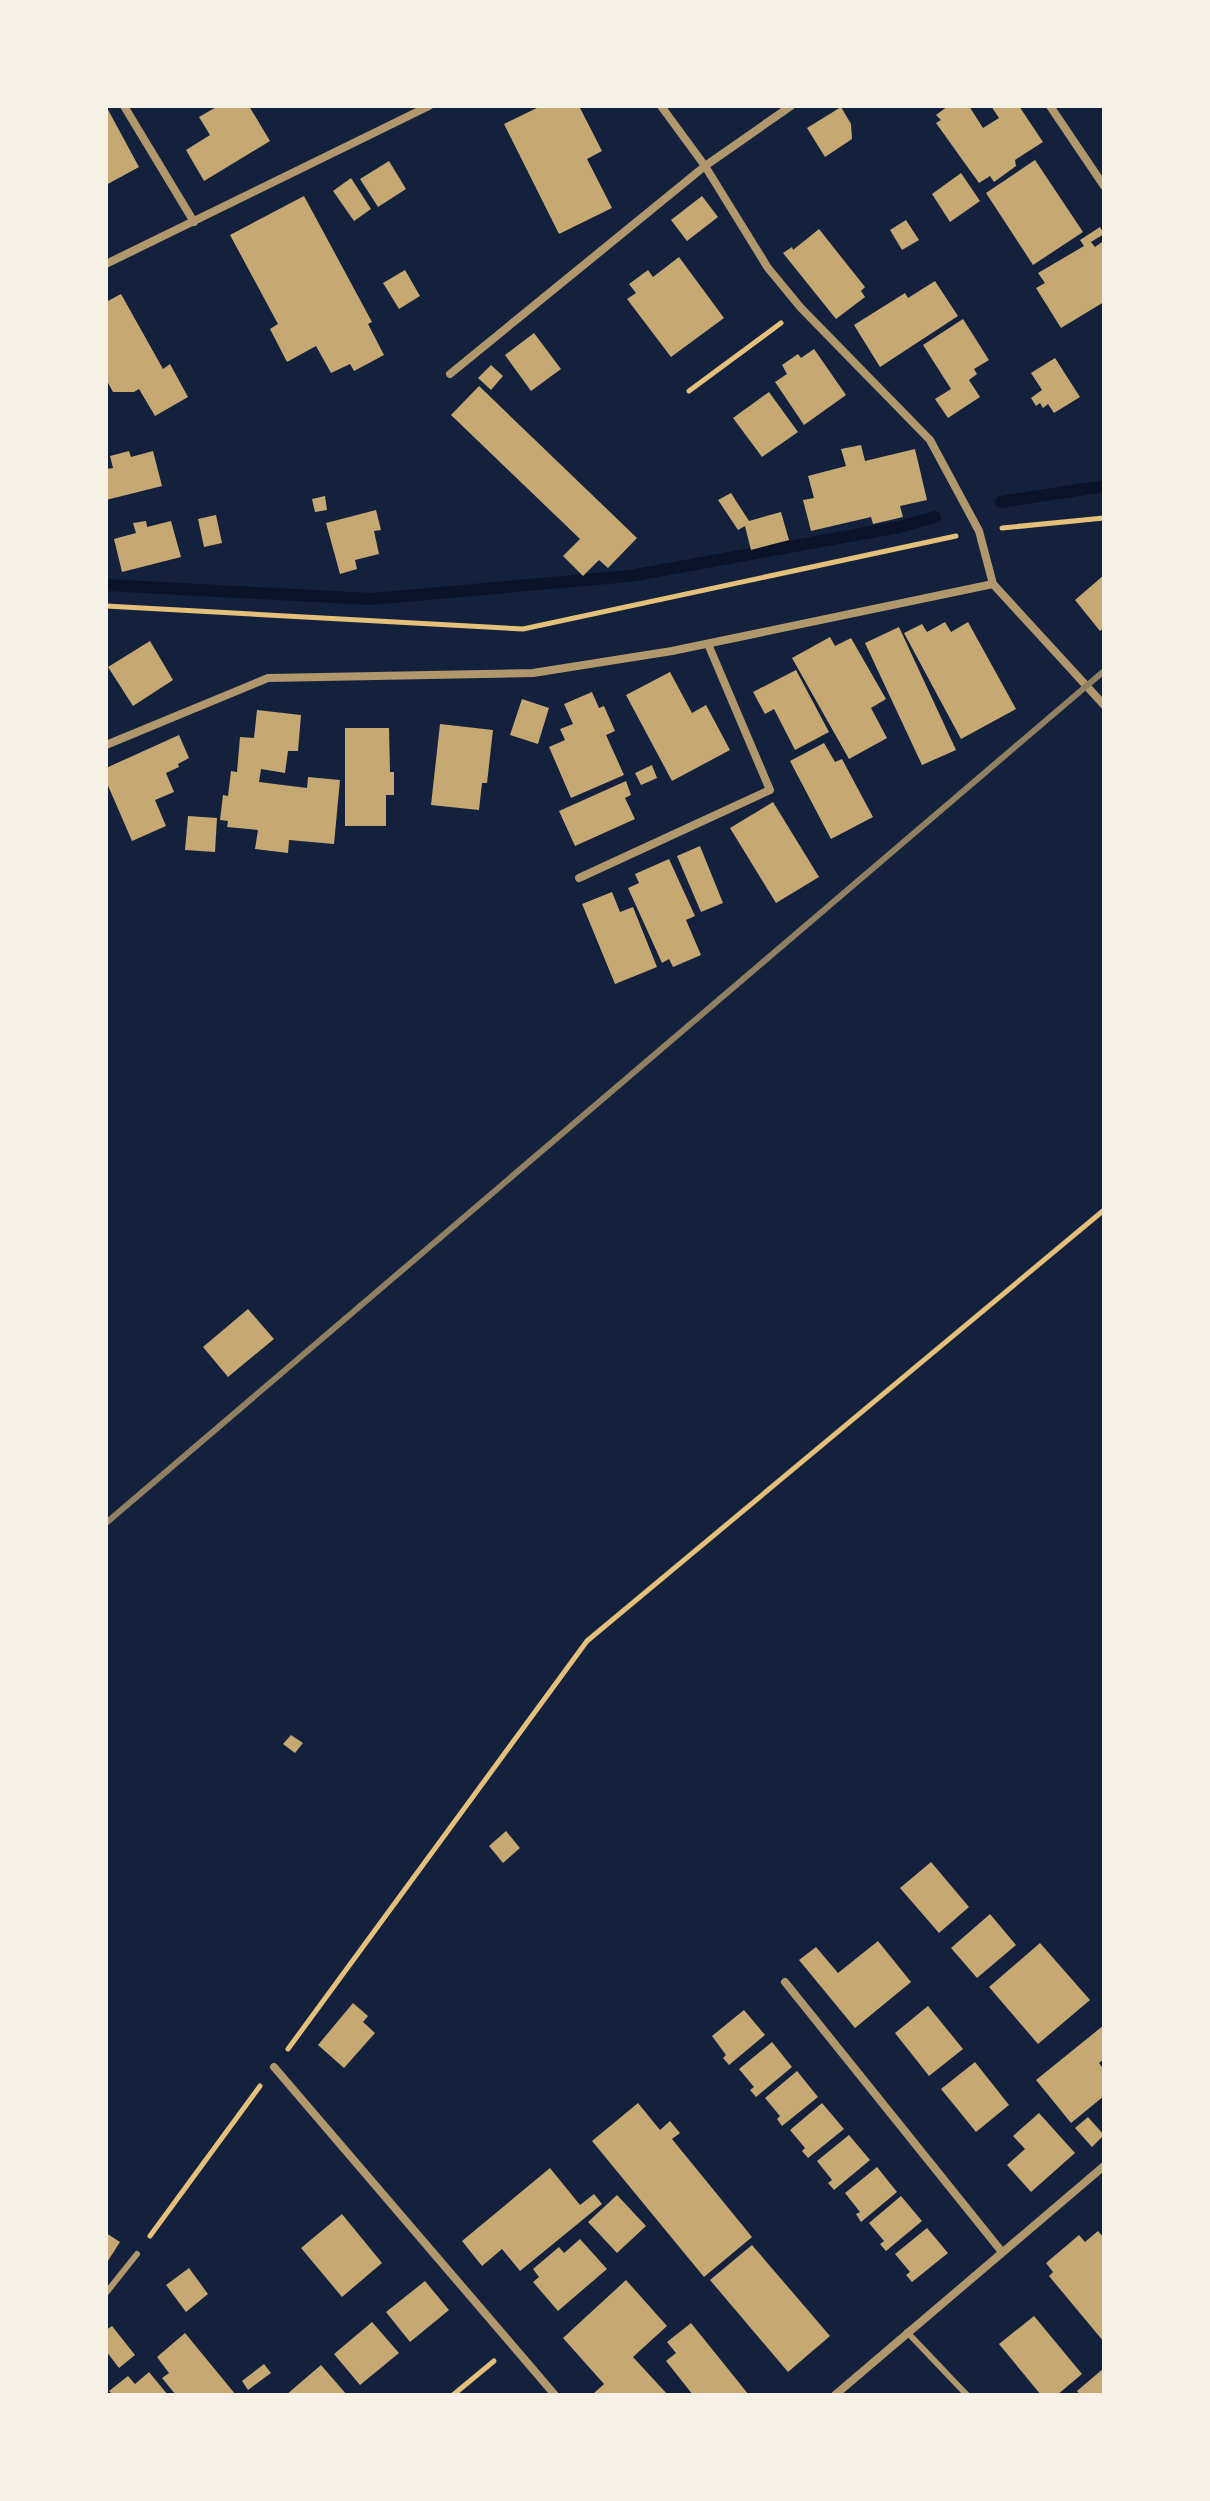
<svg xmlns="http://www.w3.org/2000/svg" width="1210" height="2501" font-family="Quicksand,sans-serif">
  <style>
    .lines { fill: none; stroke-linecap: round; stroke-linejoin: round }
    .stream { stroke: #0b132b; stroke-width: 12 }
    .building { fill: #c6a872 }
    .path { stroke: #e5c07b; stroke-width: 5 }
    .service { stroke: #b1986c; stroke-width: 6 }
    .minor { stroke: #b1986c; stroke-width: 8 }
    .rail { stroke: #918062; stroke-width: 6 }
  </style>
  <rect width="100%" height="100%" fill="#14213d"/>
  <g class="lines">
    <g class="stream">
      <path d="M 1001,502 L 1104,486"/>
      <path d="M 106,585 L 371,599 L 630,576 L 899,527 L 935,517"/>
    </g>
  </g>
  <g class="building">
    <path d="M 106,106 L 139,167 L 106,185 Z"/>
    <path d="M 218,106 L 249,106 L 270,141 L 204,181 L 186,150 L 210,135 L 199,117 Z"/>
    <path d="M 541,106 L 579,106 L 602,151 L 587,159 L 612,208 L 559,234 L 504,124 Z"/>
    <path d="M 948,106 L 969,106 L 983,128 L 999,118 L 991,106 L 1019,106 L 1043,142 L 1015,160 L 1016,166 L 994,182 L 990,176 L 979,183 L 936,123 L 941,120 L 936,115 Z"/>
    <path d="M 841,107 L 851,124 L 852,139 L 825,157 L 807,128 Z"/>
    <path d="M 1035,160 L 1083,232 L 1033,265 L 986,193 Z"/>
    <path d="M 389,161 L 406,189 L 378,207 L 360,179 Z"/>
    <path d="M 961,173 L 980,201 L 950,222 L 932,194 Z"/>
    <path d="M 351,178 L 371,209 L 354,221 L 333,191 Z"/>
    <path d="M 304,196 L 372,322 L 368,324 L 384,355 L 354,371 L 350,364 L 331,373 L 316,346 L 287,362 L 270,329 L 278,324 L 230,235 Z"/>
    <path d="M 702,196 L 718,217 L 687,241 L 671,220 Z"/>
    <path d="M 906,220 L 919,240 L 902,250 L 890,230 Z"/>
    <path d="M 1100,227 L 1104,234 L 1091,242 L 1095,247 L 1102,242 L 1104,245 L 1104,302 L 1061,328 L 1036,288 L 1045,283 L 1038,273 L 1084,246 L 1080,240 Z"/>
    <path d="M 819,229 L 865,287 L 861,291 L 865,297 L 836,319 L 783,253 L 792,247 L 793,250 Z"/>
    <path d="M 679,257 L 724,318 L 671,357 L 627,299 L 636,293 L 629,284 L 648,270 L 653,277 Z"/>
    <path d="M 405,270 L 420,296 L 399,309 L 383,283 Z"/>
    <path d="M 935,281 L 958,316 L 880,367 L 854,325 L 905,293 L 908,298 Z"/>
    <path d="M 121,294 L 163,369 L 170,364 L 188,397 L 155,416 L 139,389 L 134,392 L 113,392 L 106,379 L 106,302 Z"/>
    <path d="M 963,319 L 989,360 L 974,369 L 977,374 L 969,380 L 980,397 L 948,418 L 935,399 L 951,389 L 923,345 Z"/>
    <path d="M 534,333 L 561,369 L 531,391 L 505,355 Z"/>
    <path d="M 814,349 L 846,395 L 804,425 L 775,382 L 787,374 L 782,365 L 798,354 L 801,358 Z"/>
    <path d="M 1055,358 L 1080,397 L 1054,413 L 1048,404 L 1043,408 L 1040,403 L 1036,406 L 1031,398 L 1042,390 L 1031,373 Z"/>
    <path d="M 491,365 L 503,376 L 491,390 L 478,378 Z"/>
    <path d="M 479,386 L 637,538 L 608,568 L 599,560 L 583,576 L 563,556 L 580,539 L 451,415 Z"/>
    <path d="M 769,392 L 798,432 L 762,457 L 733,418 Z"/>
    <path d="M 861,445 L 865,461 L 915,449 L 927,500 L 900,506 L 903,517 L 873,524 L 871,517 L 811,531 L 803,500 L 814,498 L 808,476 L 846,466 L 841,449 Z"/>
    <path d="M 129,451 L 131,457 L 153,451 L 162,486 L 106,500 L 106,469 L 113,468 L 110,456 Z"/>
    <path d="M 731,493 L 749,521 L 781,512 L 789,540 L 751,550 L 745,526 L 738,530 L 718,500 Z"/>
    <path d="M 325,496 L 327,510 L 315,512 L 312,499 Z"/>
    <path d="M 376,510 L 381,530 L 374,531 L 379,554 L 355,560 L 357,569 L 340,574 L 326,523 Z"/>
    <path d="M 216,515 L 222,543 L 204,547 L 198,519 Z"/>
    <path d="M 146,521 L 147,527 L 171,521 L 181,557 L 122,572 L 114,539 L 136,533 L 133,523 Z"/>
    <path d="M 1104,575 L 1104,628 L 1100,631 L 1075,600 Z"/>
    <path d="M 945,622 L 951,632 L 968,622 L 1016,709 L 961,739 L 904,633 L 922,624 L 927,632 Z"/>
    <path d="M 899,627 L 956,750 L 922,765 L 865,643 Z"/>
    <path d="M 830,637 L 835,646 L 851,638 L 886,699 L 871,708 L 887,738 L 849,759 L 792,658 Z"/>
    <path d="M 150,641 L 173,680 L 133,706 L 108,667 Z"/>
    <path d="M 796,670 L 829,732 L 795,750 L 774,709 L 765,714 L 753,692 Z"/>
    <path d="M 670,672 L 692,713 L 706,705 L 730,750 L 672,781 L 626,695 Z"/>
    <path d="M 592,692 L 599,708 L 604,706 L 615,731 L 606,735 L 624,775 L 571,798 L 549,747 L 565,740 L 560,729 L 573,724 L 564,704 Z"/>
    <path d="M 522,699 L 549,708 L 538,744 L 510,735 Z"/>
    <path d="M 257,710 L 301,715 L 298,751 L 288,751 L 285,773 L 261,769 L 259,782 L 307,788 L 308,777 L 340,780 L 334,844 L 289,840 L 288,853 L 255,849 L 258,830 L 227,827 L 228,821 L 220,820 L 223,795 L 228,796 L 231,771 L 237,772 L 240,737 L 254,738 Z"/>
    <path d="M 440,724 L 493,730 L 487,783 L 482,783 L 479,810 L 431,805 Z"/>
    <path d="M 345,728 L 389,728 L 390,772 L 394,772 L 394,795 L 386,795 L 386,826 L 345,826 Z"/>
    <path d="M 179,735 L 189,758 L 178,764 L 179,767 L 166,773 L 174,792 L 155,800 L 166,826 L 132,841 L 106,781 L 106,768 Z"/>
    <path d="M 824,743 L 835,762 L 842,759 L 873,817 L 831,839 L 790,761 Z"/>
    <path d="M 652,765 L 657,778 L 641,785 L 635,773 Z"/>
    <path d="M 626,781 L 631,795 L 625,798 L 635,819 L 575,846 L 559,811 Z"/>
    <path d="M 773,802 L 819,877 L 776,903 L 730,828 Z"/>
    <path d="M 188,816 L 217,818 L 215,852 L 185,850 Z"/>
    <path d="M 700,846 L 723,903 L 701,912 L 677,856 Z"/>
    <path d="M 669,859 L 695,916 L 686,920 L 701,955 L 673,967 L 669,959 L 662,963 L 628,888 L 639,883 L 635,874 Z"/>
    <path d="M 612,892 L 620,912 L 633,907 L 657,967 L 615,984 L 582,904 Z"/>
    <path d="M 248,1309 L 274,1339 L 228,1377 L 203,1347 Z"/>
    <path d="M 291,1735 L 303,1743 L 295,1753 L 283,1744 Z"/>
    <path d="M 506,1831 L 520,1848 L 503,1863 L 489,1846 Z"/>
    <path d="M 931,1862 L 969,1907 L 939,1933 L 900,1888 Z"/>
    <path d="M 990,1914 L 1016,1945 L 977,1978 L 951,1948 Z"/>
    <path d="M 878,1941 L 911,1982 L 855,2028 L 799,1960 L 816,1947 L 838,1973 Z"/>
    <path d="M 1040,1943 L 1090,2000 L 1038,2044 L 989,1987 Z"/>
    <path d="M 353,2003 L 368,2016 L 363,2022 L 375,2033 L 344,2068 L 318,2045 Z"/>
    <path d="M 928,2006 L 963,2049 L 929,2076 L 895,2033 Z"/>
    <path d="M 744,2010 L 765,2035 L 729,2065 L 723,2058 L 726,2055 L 712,2036 Z"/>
    <path d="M 1104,2025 L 1104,2059 L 1099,2063 L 1104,2070 L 1104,2096 L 1071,2123 L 1036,2080 Z"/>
    <path d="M 772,2042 L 792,2067 L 756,2097 L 750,2090 L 754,2087 L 739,2069 Z"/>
    <path d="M 975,2062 L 1009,2105 L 976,2132 L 941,2089 Z"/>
    <path d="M 797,2071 L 818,2097 L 782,2126 L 777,2119 L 780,2116 L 765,2098 Z"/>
    <path d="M 638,2103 L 660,2130 L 670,2121 L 680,2133 L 672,2139 L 752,2237 L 704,2277 L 592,2141 Z"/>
    <path d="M 822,2103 L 844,2129 L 808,2158 L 802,2151 L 805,2148 L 790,2130 Z"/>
    <path d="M 1039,2113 L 1075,2153 L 1031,2192 L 1007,2165 L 1025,2149 L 1013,2136 Z"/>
    <path d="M 1088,2117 L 1104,2135 L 1092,2147 L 1075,2128 Z"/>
    <path d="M 849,2135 L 870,2160 L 834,2190 L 828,2183 L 832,2180 L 817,2161 Z"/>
    <path d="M 877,2167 L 897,2192 L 861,2222 L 856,2214 L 860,2212 L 845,2193 Z"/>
    <path d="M 550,2168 L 580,2205 L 594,2194 L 602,2204 L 520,2271 L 502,2249 L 482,2266 L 462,2241 Z"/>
    <path d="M 617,2195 L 646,2226 L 617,2253 L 588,2222 Z"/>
    <path d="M 901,2196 L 922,2221 L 886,2251 L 880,2244 L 884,2241 L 869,2223 Z"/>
    <path d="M 342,2214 L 382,2263 L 342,2297 L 301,2248 Z"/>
    <path d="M 927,2228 L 948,2253 L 912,2282 L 906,2275 L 910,2272 L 895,2254 Z"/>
    <path d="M 1098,2231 L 1104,2238 L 1104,2342 L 1049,2276 L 1053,2272 L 1046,2263 L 1079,2235 L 1085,2242 Z"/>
    <path d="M 106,2233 L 120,2242 L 106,2264 Z"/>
    <path d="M 580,2239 L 607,2269 L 558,2311 L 533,2282 L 539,2277 L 533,2269 L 559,2247 L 564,2253 Z"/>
    <path d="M 752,2245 L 830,2336 L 788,2372 L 710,2280 Z"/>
    <path d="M 189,2268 L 208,2294 L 186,2312 L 166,2285 Z"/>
    <path d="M 626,2280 L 667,2326 L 633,2357 L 668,2395 L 592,2395 L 604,2384 L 563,2338 Z"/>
    <path d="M 425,2281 L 449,2310 L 410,2342 L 386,2312 Z"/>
    <path d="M 1034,2316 L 1082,2374 L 1057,2395 L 1041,2395 L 999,2344 Z"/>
    <path d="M 372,2322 L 399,2353 L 360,2385 L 334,2354 Z"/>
    <path d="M 691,2323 L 749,2395 L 693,2395 L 666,2361 L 676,2353 L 667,2342 Z"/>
    <path d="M 112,2326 L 135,2355 L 119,2368 L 106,2351 L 106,2330 Z"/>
    <path d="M 185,2333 L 236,2395 L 176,2395 L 162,2378 L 169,2373 L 157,2357 Z"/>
    <path d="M 264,2364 L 271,2373 L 248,2390 L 242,2381 Z"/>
    <path d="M 321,2365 L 347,2395 L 286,2395 Z"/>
    <path d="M 1104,2368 L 1104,2395 L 1080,2395 L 1077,2391 Z"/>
    <path d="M 149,2372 L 168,2395 L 113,2395 L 109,2391 L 128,2376 L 135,2384 Z"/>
  </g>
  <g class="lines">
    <g class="path">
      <path d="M 689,391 L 781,323"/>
      <path d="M 1002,528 L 1104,518"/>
      <path d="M 106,606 L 523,629 L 956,536"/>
      <path d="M 288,2049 L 587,1641 L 1104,1210"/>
      <path d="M 150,2236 L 260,2086"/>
      <path d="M 453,2395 L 494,2361"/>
    </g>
    <g class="service">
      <path d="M 106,2293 L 137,2254"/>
      <path d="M 907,2332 L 967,2395"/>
    </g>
    <g class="minor">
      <path d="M 124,106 L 194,222"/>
      <path d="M 661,106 L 705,166 L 768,268 L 801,308 L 930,440 L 979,531 L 993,584 L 1104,705"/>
      <path d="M 1050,106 L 1104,186"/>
      <path d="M 106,264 L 429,106"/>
      <path d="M 450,374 L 705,166 L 791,106"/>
      <path d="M 106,745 L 268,678 L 533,673 L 672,651 L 993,584"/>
      <path d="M 579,878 L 770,790 L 708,644"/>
      <path d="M 785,1982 L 1002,2252"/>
      <path d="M 274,2067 L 555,2395"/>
      <path d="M 835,2395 L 1104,2166"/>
    </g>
    <path class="rail" d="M 106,1523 L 1104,671"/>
  </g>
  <rect width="1210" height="2501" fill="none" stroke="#f6f1e7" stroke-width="216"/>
</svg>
